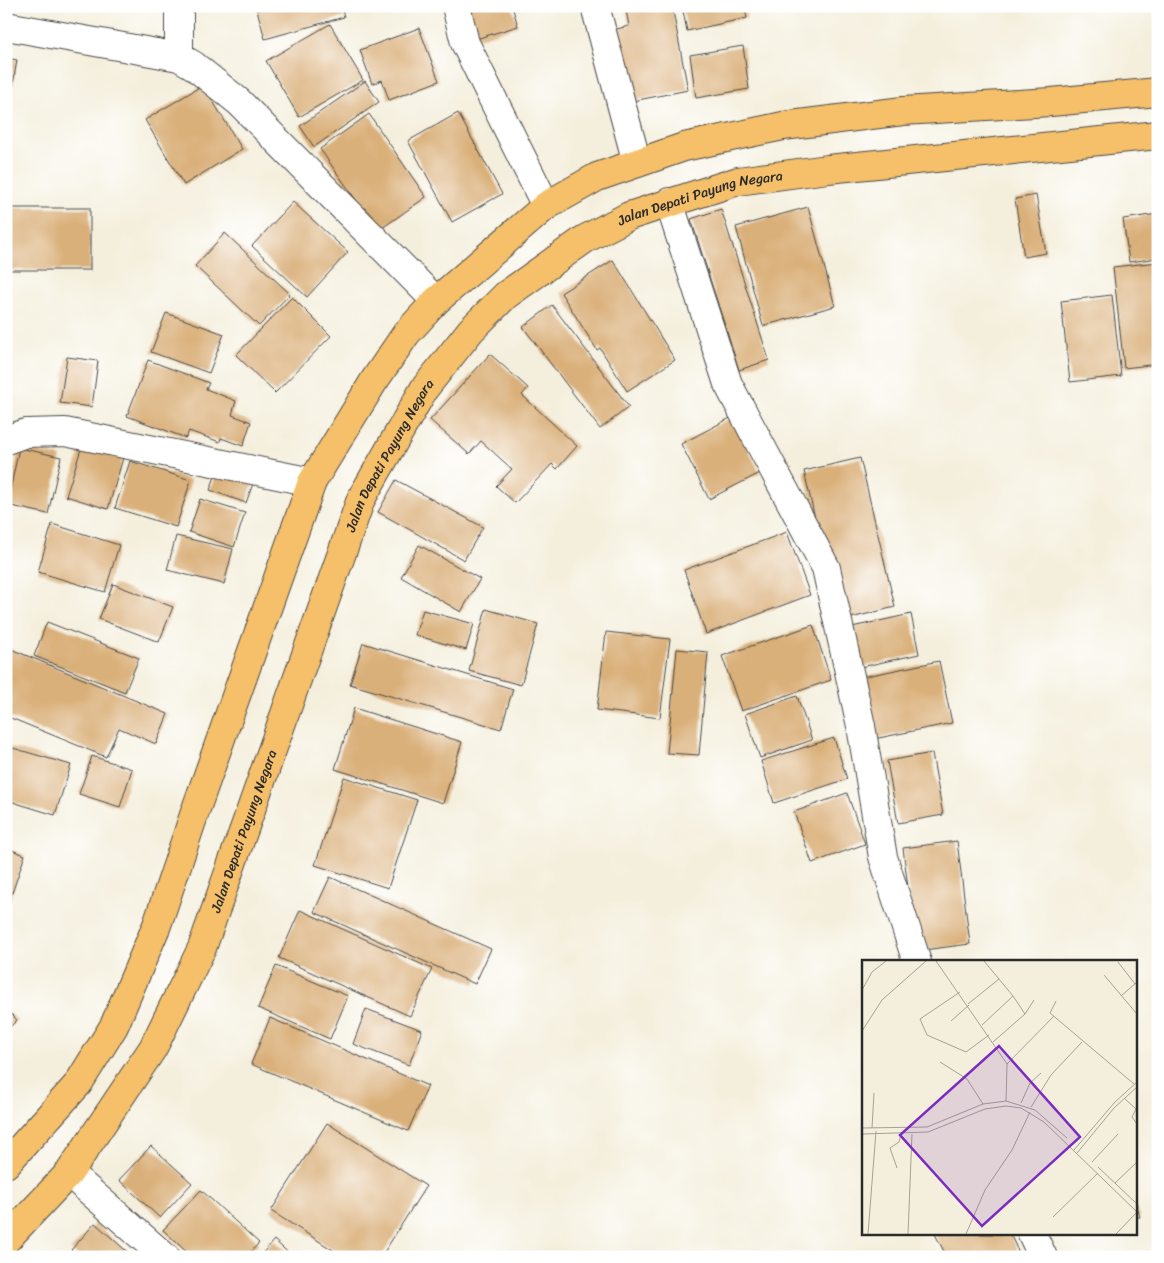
<svg xmlns="http://www.w3.org/2000/svg" width="1164" height="1263" font-family="Sriracha,sans-serif">
  <style>
    .building { fill: #dab07a }
    .lines { fill: none; stroke-linecap: round; stroke-linejoin: round }
    .minor-casing { stroke: #494846; stroke-width: 30 }
    .trunk-casing { stroke: #494846; stroke-width: 30 }
    .minor { stroke: #fff; stroke-width: 28 }
    .trunk { stroke: #f6c06b; stroke-width: 28 }
    .labels { text-anchor: middle; stroke-width: 4; stroke-linejoin: round; paint-order: stroke }
    .street-label { font-size: 14px; fill: #2b2b2b; stroke: #fff }
    .inset-road { fill: none; stroke: #a4a196; stroke-width: 1 }
    .view { fill: #7b2cbf; fill-opacity: 0.15; stroke: #7b2cbf; stroke-width: 2.5 }
    .inset-edge { fill: none; stroke: #2b2b2b; stroke-width: 2.5 }
  </style>
  <rect width="100%" height="100%" fill="#fff"/>
  <filter id="ink" filterUnits="userSpaceOnUse"><feTurbulence type="fractalNoise" baseFrequency=".02" numOctaves="2"/><feDisplacementMap in="SourceGraphic" scale="10" xChannelSelector="R" yChannelSelector="G"/><feConvolveMatrix kernelMatrix="1 2 1 2 8 2 1 2 1" color-interpolation-filters="sRGB"/></filter>
  <filter id="wash" filterUnits="userSpaceOnUse"><feTurbulence type="fractalNoise" baseFrequency=".0096" numOctaves="4" result="noise"/><feDisplacementMap in="SourceGraphic" scale="20" xChannelSelector="R" yChannelSelector="G"/><feGaussianBlur stdDeviation="1.12" result="paint"/><feColorMatrix in="noise" values="0 0 0 0 0 0 0 0 0 0 0 0 0 0 0 0 0 1.4 0 .05"/><feComposite in="paint" operator="in"/></filter>
  <g filter="url(#wash)">
    <rect width="100%" height="100%" fill="#f4efdd"/>
    <g id="blocks">
      <g class="building">
        <path d="M 256,6 L 341,6 L 344,17 L 265,39 Z"/>
        <path d="M 466,6 L 512,6 L 518,26 L 476,39 Z"/>
        <path d="M 645,6 L 672,6 L 688,90 L 623,103 L 608,31 L 629,26 L 626,10 Z"/>
        <path d="M 682,6 L 744,6 L 747,18 L 687,31 Z"/>
        <path d="M 330,24 L 363,80 L 299,117 L 266,61 Z"/>
        <path d="M 419,28 L 439,81 L 389,100 L 382,80 L 372,84 L 360,50 Z"/>
        <path d="M 743,46 L 749,89 L 696,98 L 690,55 Z"/>
        <path d="M 6,58 L 17,60 L 7,121 L 6,121 Z"/>
        <path d="M 365,81 L 379,102 L 314,147 L 300,126 Z"/>
        <path d="M 203,85 L 242,149 L 184,185 L 145,120 Z"/>
        <path d="M 458,113 L 502,194 L 452,222 L 408,141 Z"/>
        <path d="M 369,114 L 426,197 L 378,231 L 320,149 Z"/>
        <path d="M 1036,195 L 1046,253 L 1024,257 L 1015,199 Z"/>
        <path d="M 293,202 L 348,252 L 307,297 L 252,246 Z"/>
        <path d="M 808,207 L 835,306 L 763,326 L 736,227 Z"/>
        <rect x="6" y="208" width="84" height="62"/>
        <path d="M 721,209 L 769,360 L 739,370 L 691,219 Z"/>
        <path d="M 1158,214 L 1158,258 L 1129,262 L 1123,219 Z"/>
        <path d="M 225,233 L 290,294 L 259,326 L 195,266 Z"/>
        <path d="M 613,260 L 675,360 L 627,391 L 600,348 L 597,350 L 561,293 Z"/>
        <path d="M 1158,262 L 1158,364 L 1124,368 L 1113,267 Z"/>
        <path d="M 1112,295 L 1121,376 L 1070,382 L 1061,301 Z"/>
        <path d="M 292,297 L 331,336 L 275,393 L 236,355 Z"/>
        <path d="M 552,305 L 629,407 L 600,429 L 523,327 Z"/>
        <path d="M 166,313 L 224,334 L 209,373 L 151,352 Z"/>
        <path d="M 490,354 L 528,388 L 522,395 L 577,446 L 557,469 L 552,464 L 515,503 L 496,486 L 512,469 L 481,441 L 469,454 L 430,420 Z"/>
        <path d="M 67,357 L 98,361 L 92,407 L 60,403 Z"/>
        <path d="M 148,360 L 209,383 L 206,389 L 236,401 L 232,415 L 251,422 L 243,446 L 221,438 L 220,442 L 189,431 L 186,438 L 127,416 Z"/>
        <path d="M 732,417 L 760,473 L 709,499 L 681,444 Z"/>
        <path d="M 82,446 L 123,458 L 108,509 L 66,496 Z"/>
        <path d="M 19,448 L 61,457 L 48,514 L 7,505 Z"/>
        <path d="M 860,458 L 895,607 L 839,621 L 804,471 Z"/>
        <path d="M 130,461 L 191,480 L 176,527 L 115,508 Z"/>
        <path d="M 219,466 L 255,478 L 246,503 L 210,490 Z"/>
        <path d="M 396,480 L 483,527 L 464,560 L 378,512 Z"/>
        <path d="M 200,499 L 245,513 L 234,547 L 189,532 Z"/>
        <path d="M 52,524 L 119,545 L 105,592 L 38,572 Z"/>
        <path d="M 787,532 L 810,595 L 706,634 L 684,570 Z"/>
        <path d="M 176,536 L 233,549 L 224,584 L 167,570 Z"/>
        <path d="M 419,545 L 480,579 L 461,612 L 401,577 Z"/>
        <path d="M 113,584 L 173,607 L 159,642 L 99,619 Z"/>
        <path d="M 486,609 L 538,624 L 521,685 L 469,671 Z"/>
        <path d="M 423,610 L 474,624 L 466,650 L 415,635 Z"/>
        <path d="M 911,614 L 919,654 L 861,667 L 852,627 Z"/>
        <path d="M 47,622 L 139,658 L 125,692 L 34,656 Z"/>
        <path d="M 813,625 L 831,680 L 741,711 L 722,656 Z"/>
        <path d="M 606,632 L 670,639 L 660,718 L 597,710 Z"/>
        <path d="M 363,643 L 513,689 L 501,729 L 350,684 Z"/>
        <path d="M 6,647 L 168,714 L 156,744 L 119,728 L 106,757 L 6,716 Z"/>
        <path d="M 677,649 L 708,652 L 699,755 L 667,753 Z"/>
        <path d="M 939,661 L 952,723 L 869,740 L 857,678 Z"/>
        <path d="M 797,696 L 812,740 L 760,758 L 745,714 Z"/>
        <path d="M 354,708 L 462,742 L 443,803 L 335,769 Z"/>
        <path d="M 834,738 L 847,779 L 774,803 L 761,761 Z"/>
        <path d="M 6,746 L 71,765 L 55,815 L 6,800 Z"/>
        <path d="M 932,753 L 943,815 L 898,823 L 887,761 Z"/>
        <path d="M 92,756 L 132,769 L 120,807 L 79,794 Z"/>
        <path d="M 344,777 L 417,800 L 388,888 L 315,865 Z"/>
        <path d="M 847,793 L 865,844 L 812,863 L 794,812 Z"/>
        <path d="M 957,841 L 970,944 L 916,951 L 903,848 Z"/>
        <path d="M 6,848 L 25,855 L 7,908 L 6,908 Z"/>
        <path d="M 330,877 L 491,949 L 475,984 L 314,912 Z"/>
        <path d="M 300,910 L 432,969 L 410,1016 L 279,958 Z"/>
        <path d="M 276,966 L 348,996 L 330,1039 L 258,1008 Z"/>
        <path d="M 6,1009 L 17,1020 L 6,1031 Z"/>
        <path d="M 366,1009 L 422,1030 L 409,1065 L 353,1044 Z"/>
        <path d="M 270,1018 L 428,1086 L 408,1131 L 251,1064 Z"/>
        <path d="M 327,1123 L 426,1186 L 381,1257 L 344,1257 L 271,1211 Z"/>
        <path d="M 151,1146 L 192,1183 L 160,1218 L 119,1180 Z"/>
        <path d="M 201,1190 L 259,1243 L 246,1257 L 192,1257 L 163,1230 Z"/>
        <path d="M 1135,1200 L 1140,1217 L 1135,1218 Z"/>
        <path d="M 95,1223 L 133,1257 L 79,1257 L 71,1250 Z"/>
        <path d="M 935,1234 L 1010,1234 L 1021,1257 L 947,1257 Z"/>
        <path d="M 274,1240 L 293,1257 L 259,1257 Z"/>
      </g>
    </g>
  </g>
  <g filter="url(#ink)">
    <use href="#blocks" fill-opacity="0" stroke="#494846" stroke-width="1"/>
    <g class="lines">
      <g class="minor-casing">
        <g id="minor">
          <path d="M 179,6 L 179,57"/>
          <path d="M 456,6 L 465,43 L 546,206"/>
          <path d="M 595,6 L 637,163"/>
          <path d="M 6,26 L 179,57 L 193,65 L 239,102 L 436,301"/>
          <path d="M 669,202 L 728,384 L 826,568 L 861,726 L 883,857 L 917,962"/>
          <path d="M 6,440 L 26,433 L 65,432 L 312,482"/>
          <path d="M 69,1173 L 165,1257"/>
          <path d="M 1032,1234 L 1043,1257"/>
        </g>
      </g>
      <g class="trunk-casing">
        <g id="trunk">
          <path d="M 6,1164 L 78,1084 L 114,1026 L 157,925 L 197,806 L 312,482 L 374,381 L 406,334 L 436,301 L 546,206 L 597,177 L 684,147 L 783,126 L 903,111 L 1051,102 L 1158,92"/>
          <path id="s1" d="M 6,1240 L 69,1173 L 153,1048 L 202,948 L 361,499 L 424,389 L 471,330 L 506,295 L 585,239 L 629,216 L 738,181 L 828,169 L 1158,135"/>
        </g>
      </g>
      <use href="#minor" class="minor"/>
      <use href="#trunk" class="trunk"/>
    </g>
  </g>
  <g class="labels">
    <g class="street-label">
      <text dy="5" stroke="none"><textPath href="#s1" startOffset="1302">Jalan Depati Payung Negara</textPath></text>
      <text dy="5" stroke="none"><textPath href="#s1" startOffset="882">Jalan Depati Payung Negara</textPath></text>
      <text dy="5" stroke="none"><textPath href="#s1" startOffset="478">Jalan Depati Payung Negara</textPath></text>
    </g>
  </g>
  <g transform="translate(862 960)">
    <rect width="275" height="275" fill="#f4efdd"/>
    <path class="inset-road" d="M 74,1 L 145,104 L 144,141M 256,2 L 273,24M 242,15 L 275,54M 0,30 L 10,12 L 24,1M 98,32 L 58,59 L 65,75 L 104,92 L 127,75M 151,36 L 163,54M 259,36 L 274,23M 194,41 L 188,53 L 272,124M 106,44 L 137,19M 89,61 L 107,45M 120,65 L 151,36 L 122,1M 0,71 L 20,40 L 64,1M 131,82 L 163,54 L 172,40M 78,102 L 105,119 L 121,144M 145,104 L 192,56M 262,138 L 274,149 L 270,157 L 275,164M 159,143 L 168,123 L 179,113M 169,147 L 189,115 L 220,82M 0,168 L 65,167 L 121,144 L 144,141 L 173,150 L 205,178M 10,168 L 12,133M 0,174 L 66,172 L 123,149 L 144,146 L 159,148 L 182,162 L 275,252M 212,190 L 253,142 L 275,122M 215,193 L 252,148 L 275,127M 230,202 L 256,174M 236,207 L 275,244M 35,208 L 28,188 L 37,182 L 39,174M 253,223 L 275,202M 191,257 L 236,213M 6,274 L 14,171M 46,274 L 50,174M 104,274 L 123,230 L 150,190 L 168,152M 254,274 L 275,252"/>
    <path class="view" d="M 137,86 L 218,177 L 120,266 L 38,175 Z"/>
    <rect width="275" height="275" class="inset-edge"/>
  </g>
  <rect width="1164" height="1263" fill="none" stroke="#fff" stroke-width="25"/>
</svg>
